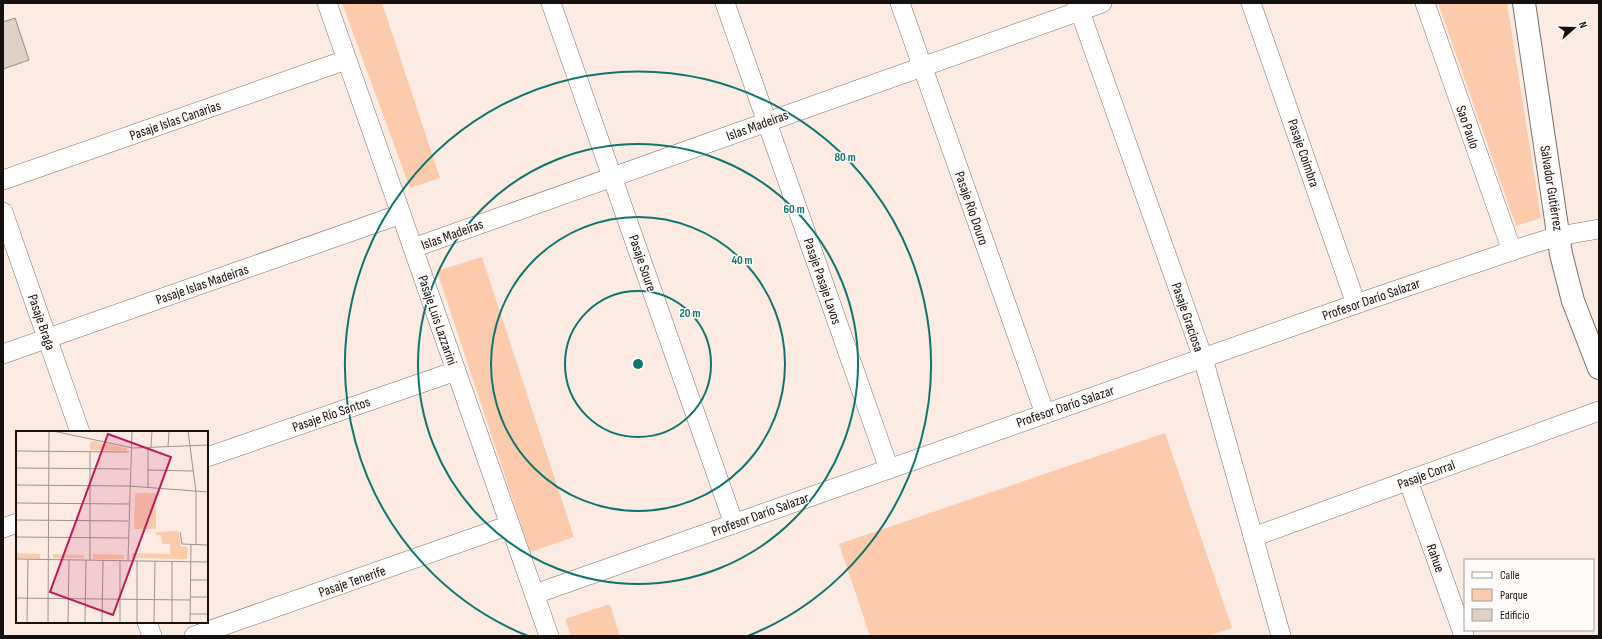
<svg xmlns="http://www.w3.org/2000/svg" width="1602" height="639" font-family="'Sofia Sans Condensed',sans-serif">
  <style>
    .green { fill: #fccbac }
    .building { fill: #dfd0c6; stroke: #988a81 }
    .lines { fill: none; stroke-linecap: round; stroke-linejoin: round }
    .minor-casing { stroke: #7c6f66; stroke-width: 20 }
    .tertiary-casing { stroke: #7c6f66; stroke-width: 24 }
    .minor { stroke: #fff; stroke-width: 19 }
    .tertiary { stroke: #fff; stroke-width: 22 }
    .ring { fill: none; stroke: #0f766e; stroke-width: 2 }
    .labels { text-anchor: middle; stroke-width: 3; stroke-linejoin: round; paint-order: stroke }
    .street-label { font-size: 14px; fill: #16110e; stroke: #fefbf9 }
    .inset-road { fill: none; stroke: #9f948d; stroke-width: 1 }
    .view { fill: #c2185b; fill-opacity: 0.15; stroke: #c2185b; stroke-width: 2 }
    .inset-edge { fill: none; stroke: #16110e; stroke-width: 2 }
    .centre { fill: #0f766e; stroke: #fefbf9; stroke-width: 2 }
    .ring-label { font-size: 12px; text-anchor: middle; font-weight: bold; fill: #0f766e; stroke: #fefbf9; stroke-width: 3; stroke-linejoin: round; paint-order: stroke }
  </style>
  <rect width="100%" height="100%" fill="#fbebe2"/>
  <g class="green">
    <path d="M 342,3 L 382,3 L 440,178 L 410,188 Z"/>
    <path d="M 1438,3 L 1507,3 L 1541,218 L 1516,226 Z"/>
    <path d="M 482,257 L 574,537 L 530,552 L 437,271 Z"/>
    <path d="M 1165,433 L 1232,628 L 1209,636 L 870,636 L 839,544 Z"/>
    <path d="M 610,604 L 620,636 L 571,636 L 565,619 Z"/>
  </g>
  <path class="building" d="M 15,18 L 29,60 L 3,69 L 3,22 Z"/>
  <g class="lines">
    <g class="minor-casing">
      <g id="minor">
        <path d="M 327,3 L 549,636"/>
        <path d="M 551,3 L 734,524"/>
        <path d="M 725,3 L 889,469"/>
        <path d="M 900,3 L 1045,414"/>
        <path d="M 1077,3 L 1203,358 L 1281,636"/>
        <path d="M 1251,3 L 1356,304"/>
        <path d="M 1425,3 L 1512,251"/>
        <path d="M 3,180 L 346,60"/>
        <path d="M 3,212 L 80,432"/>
        <path d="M 413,248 L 1102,3"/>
        <path d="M 3,354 L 401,214"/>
        <path d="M 207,457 L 456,371"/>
        <path d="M 1408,480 L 1464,636"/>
        <path d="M 3,528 L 17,523"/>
        <path d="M 1253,537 L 1599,411"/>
        <path d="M 535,594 L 1356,304 L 1532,244 L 1559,236 L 1599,229"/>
        <path d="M 147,622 L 152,636"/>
        <path d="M 194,636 L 510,525"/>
      </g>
    </g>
    <g class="tertiary-casing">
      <path id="tertiary" d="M 1524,3 L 1561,254 L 1573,301 L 1599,368"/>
    </g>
    <use href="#minor" class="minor"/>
    <use href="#tertiary" class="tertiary"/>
  </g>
  <g class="ring">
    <circle cx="638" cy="364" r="73"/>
    <circle cx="638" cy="364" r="147"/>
    <circle cx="638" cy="364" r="220"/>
    <path d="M528 636A293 293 0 1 1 748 636"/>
  </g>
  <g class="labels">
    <g class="street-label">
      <text transform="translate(175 120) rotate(-19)" y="5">Pasaje Islas Canarias</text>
      <text transform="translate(757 125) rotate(-20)" y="5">Islas Madeiras</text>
      <text transform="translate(1468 127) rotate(71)" y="5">Sao Paulo</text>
      <text transform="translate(1304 153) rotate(71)" y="5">Pasaje Coimbra</text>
      <text transform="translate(1552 188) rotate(81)" y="5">Salvador Gutiérrez</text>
      <text transform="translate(972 208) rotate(71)" y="5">Pasaje Río Douro</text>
      <text transform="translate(452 234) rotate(-20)" y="5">Islas Madeiras</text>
      <text transform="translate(643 263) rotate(71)" y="5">Pasaje Soure</text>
      <text transform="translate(823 281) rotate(71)" y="5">Pasaje Pasaje Lavos</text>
      <text transform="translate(202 284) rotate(-19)" y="5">Pasaje Islas Madeiras</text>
      <text transform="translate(1371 299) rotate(-19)" y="5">Profesor Darío Salazar</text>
      <text transform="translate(1188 317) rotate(71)" y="5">Pasaje Graciosa</text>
      <text transform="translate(438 320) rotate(71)" y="5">Pasaje Luis Lazzarini</text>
      <text transform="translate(42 322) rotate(71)" y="5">Pasaje Braga</text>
      <text transform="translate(1065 406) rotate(-19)" y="5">Profesor Darío Salazar</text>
      <text transform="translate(331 414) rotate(-19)" y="5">Pasaje Río Santos</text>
      <text transform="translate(1426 474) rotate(-20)" y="5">Pasaje Corral</text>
      <text transform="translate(760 514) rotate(-20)" y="5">Profesor Darío Salazar</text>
      <text transform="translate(1436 558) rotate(70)" y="5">Rahue</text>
      <text transform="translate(352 581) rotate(-19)" y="5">Pasaje Tenerife</text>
    </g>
  </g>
  <g transform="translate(16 431)">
    <rect width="192" height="192" fill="#fbebe2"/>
    <path d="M 77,10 L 111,17 L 111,20 L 74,19 L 74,12 ZM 119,62 L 140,62 L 140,98 L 118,98 ZM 162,100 L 165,115 L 172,116 L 171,128 L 116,127 L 116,122 L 154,123 L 154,113 L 146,113 L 145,104 L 140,104 L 140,101 ZM 0,122 L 24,123 L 24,128 L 0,127 ZM 37,123 L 68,124 L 68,127 L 37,127 ZM 77,123 L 108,124 L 108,128 L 77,128 Z" fill="#fccbac"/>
    <path class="inset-road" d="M 37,0 L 117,17 L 192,14M 172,0 L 180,61 L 180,113M 135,16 L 136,0M 152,16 L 153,0M 132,17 L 132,57M 0,20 L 113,21M 0,37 L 113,38M 132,39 L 177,40M 0,54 L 113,55 L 192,61M 0,72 L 113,73M 0,89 L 112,90M 164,101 L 166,113 L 192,114M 0,106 L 112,107M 0,128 L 192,131M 74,129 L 74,21M 112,129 L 116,0M 175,149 L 192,149M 175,166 L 192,166M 0,167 L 174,169M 174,183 L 192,183M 11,192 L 12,128M 32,192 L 33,0M 52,192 L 53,129M 69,192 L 70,129M 86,192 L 87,129M 104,192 L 104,129M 121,192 L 121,130M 138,192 L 139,130M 156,192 L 156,130M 174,192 L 175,113"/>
    <path class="view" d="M 92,3 L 155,26 L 97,184 L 34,161 Z"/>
    <rect width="192" height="192" class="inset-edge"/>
  </g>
  <circle cx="638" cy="364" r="6" class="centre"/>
  <g class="ring-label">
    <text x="845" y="161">80 m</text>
    <text x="794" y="213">60 m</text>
    <text x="742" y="264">40 m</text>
    <text x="690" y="317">20 m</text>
  </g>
  <rect width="1602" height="639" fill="none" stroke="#16110e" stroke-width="8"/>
  <rect x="1464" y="559" width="130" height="72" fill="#fefbf9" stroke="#a19d9b"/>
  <rect x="1472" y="572" width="20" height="6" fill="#ffffff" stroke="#a19d9b"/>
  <text x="1500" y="579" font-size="12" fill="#16110e">Calle</text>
  <rect x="1472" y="589" width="20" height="12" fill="#fccbac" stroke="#a19d9b"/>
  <text x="1500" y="599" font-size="12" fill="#16110e">Parque</text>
  <rect x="1472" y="609" width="20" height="12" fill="#dfd0c6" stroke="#a19d9b"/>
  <text x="1500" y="619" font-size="12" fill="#16110e">Edificio</text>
  <g transform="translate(1574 28) rotate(70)" stroke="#fefbf9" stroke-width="3" paint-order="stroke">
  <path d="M0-3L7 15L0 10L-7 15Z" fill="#16110e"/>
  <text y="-6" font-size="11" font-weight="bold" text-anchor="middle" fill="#16110e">N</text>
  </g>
</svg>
